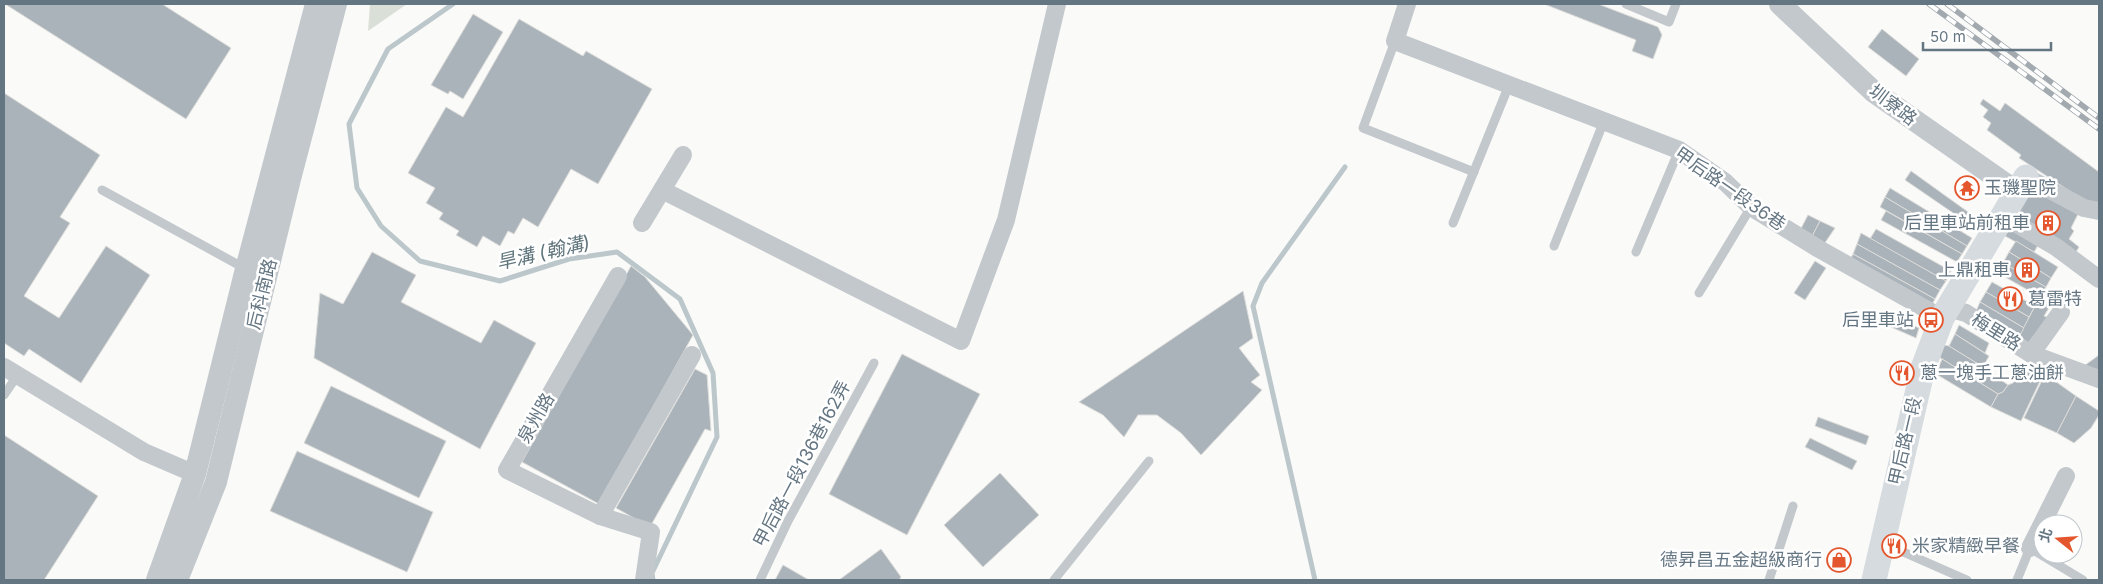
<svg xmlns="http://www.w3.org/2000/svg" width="2103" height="584" font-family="Inter,'Noto Sans TC',sans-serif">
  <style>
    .green { fill: #dadfd7 }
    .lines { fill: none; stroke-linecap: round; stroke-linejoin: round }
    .stream { stroke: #bbc7cb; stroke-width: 5 }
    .building { fill: #aab3b9; stroke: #dcdcda }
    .service { stroke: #c3c8cc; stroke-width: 9 }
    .minor { stroke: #c3c8cc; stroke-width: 18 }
    .tertiary { stroke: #c3c8cc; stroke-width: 22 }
    .secondary { stroke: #d6dbdf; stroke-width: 25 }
    .rail-casing { stroke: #a2aab0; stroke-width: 5.5 }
    .rail { stroke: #fff; stroke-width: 4; stroke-dasharray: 11; stroke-linecap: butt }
    .labels { text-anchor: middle; stroke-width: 5; stroke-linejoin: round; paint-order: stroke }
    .street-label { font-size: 18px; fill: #657683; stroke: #fff }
    .poi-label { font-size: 18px; fill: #657683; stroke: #fff; text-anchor: start }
    .water-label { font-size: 19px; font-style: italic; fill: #60757c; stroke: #fff }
  </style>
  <rect width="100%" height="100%" fill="#fafaf8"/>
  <path class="green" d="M 370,4 L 407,4 L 368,31 Z"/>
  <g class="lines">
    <g class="stream">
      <path d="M 453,4 L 388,49 L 349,124 L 357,188 L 381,226 L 420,261 L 500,281 L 569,259 L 617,252 L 680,299 L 713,373 L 717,437 L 652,573 L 653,580"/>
      <path d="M 1315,580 L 1253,306 L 1262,283 L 1345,167"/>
    </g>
  </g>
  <g class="building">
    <path d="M 5,4 L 162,4 L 231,48 L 186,119 Z"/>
    <path d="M 1544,4 L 1598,4 L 1658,27 L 1662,35 L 1653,59 L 1632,51 L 1636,40 Z"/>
    <path d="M 473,14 L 503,32 L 463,99 L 450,91 L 448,94 L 431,85 Z"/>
    <path d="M 519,19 L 583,56 L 586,51 L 652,89 L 598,184 L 571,169 L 538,227 L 523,218 L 514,234 L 508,231 L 500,246 L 483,236 L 477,247 L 456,235 L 459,231 L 439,219 L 443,213 L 426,203 L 435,188 L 408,173 L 446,107 L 463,117 Z"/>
    <path d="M 1882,29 L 1919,59 L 1906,76 L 1868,47 Z"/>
    <path d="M 4,93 L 100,155 L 60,217 L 70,223 L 24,296 L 59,318 L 106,246 L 150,275 L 81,383 L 29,349 L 24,356 L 4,343 Z"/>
    <path d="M 1983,99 L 2000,111 L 2005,103 L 2099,172 L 2099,203 L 2088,203 L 2019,158 L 2021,155 L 1987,130 L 1991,123 L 1983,117 L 1988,110 L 1980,104 Z"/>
    <path d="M 1911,171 L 1982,222 L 1978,230 L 1905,180 Z"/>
    <path d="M 1890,188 L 1972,238 L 1967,246 L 1885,197 Z"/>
    <path d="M 2033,188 L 2078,214 L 2071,228 L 2074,231 L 2069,239 L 2079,247 L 2074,255 L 2015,218 Z"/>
    <path d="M 1885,197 L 1967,246 L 1962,254 L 1880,207 Z"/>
    <path d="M 1886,211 L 1962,254 L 1957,262 L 1881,220 Z"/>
    <path d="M 1808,215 L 1820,221 L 1807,246 L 1796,238 Z"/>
    <path d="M 1820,221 L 1835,228 L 1818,253 L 1807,246 Z"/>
    <path d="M 2011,227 L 2040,242 L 2034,252 L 2005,236 Z"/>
    <path d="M 1876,229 L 1951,271 L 1946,281 L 1870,239 Z"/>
    <path d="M 1861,233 L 1946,281 L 1940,290 L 1857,244 Z"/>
    <path d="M 2016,241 L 2058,267 L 2051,278 L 2009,252 Z"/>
    <path d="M 1857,244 L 1940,290 L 1935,299 L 1853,254 Z"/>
    <path d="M 372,252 L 416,275 L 401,302 L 481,343 L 494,320 L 536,343 L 480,449 L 314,358 L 320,293 L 343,304 Z"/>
    <path d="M 2009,252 L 2051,278 L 2046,287 L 2003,263 Z"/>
    <path d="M 1853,254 L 1935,299 L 1930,308 L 1847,266 Z"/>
    <path d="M 1815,261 L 1826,268 L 1805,300 L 1794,293 Z"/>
    <path d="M 2003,263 L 2046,287 L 2040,297 L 1998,273 Z"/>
    <path d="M 631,266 L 645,277 L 693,335 L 599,504 L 522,462 Z"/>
    <path d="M 1992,282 L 2035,306 L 2029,317 L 1986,292 Z"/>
    <path d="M 1243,291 L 1253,338 L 1239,348 L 1260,375 L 1251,382 L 1262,390 L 1201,455 L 1181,433 L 1157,415 L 1138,415 L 1124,437 L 1103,415 L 1079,402 Z"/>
    <path d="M 1986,292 L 2029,317 L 2024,328 L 1980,302 Z"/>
    <path d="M 2042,293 L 2053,301 L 2044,316 L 2053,320 L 2042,339 L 2034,335 L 2025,348 L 2016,342 Z"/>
    <path d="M 1980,302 L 2024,328 L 2016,342 L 1981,320 L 1977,309 Z"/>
    <path d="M 1894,317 L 1919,328 L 1916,338 L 1891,327 Z"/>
    <path d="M 1959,325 L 1989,343 L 1985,353 L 1955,334 Z"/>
    <path d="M 1955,334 L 1989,356 L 1983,367 L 1949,346 Z"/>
    <path d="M 1944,345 L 1949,346 L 1983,367 L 2008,385 L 2003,392 L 1998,394 L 1939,357 Z"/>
    <path d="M 902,354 L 980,394 L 907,535 L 829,494 Z"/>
    <path d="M 2099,355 L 2099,374 L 2084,366 Z"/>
    <path d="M 1942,359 L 1998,394 L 1991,407 L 1936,374 Z"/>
    <path d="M 2025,364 L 2039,372 L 2041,379 L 2021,421 L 1991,407 L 1998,394 L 2003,392 L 2008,385 L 2013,383 Z"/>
    <path d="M 695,369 L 707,375 L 711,431 L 705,429 L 650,527 L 616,508 Z"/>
    <path d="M 2045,374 L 2076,396 L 2057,433 L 2024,418 Z"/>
    <path d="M 331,386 L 446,441 L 419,498 L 304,443 Z"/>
    <path d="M 2076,396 L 2099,411 L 2099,415 L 2091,428 L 2074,443 L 2057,433 Z"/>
    <path d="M 1818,417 L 1869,436 L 1866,445 L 1815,426 Z"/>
    <path d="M 4,435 L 98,496 L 44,580 L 4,580 Z"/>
    <path d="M 1810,438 L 1857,461 L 1852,470 L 1805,447 Z"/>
    <path d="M 297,451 L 433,512 L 407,572 L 270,511 Z"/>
    <path d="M 1000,473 L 1039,515 L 983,567 L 944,525 Z"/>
    <path d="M 881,549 L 901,577 L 899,580 L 839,580 Z"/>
    <path d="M 783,565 L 809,580 L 775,580 Z"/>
  </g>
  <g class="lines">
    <g class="service">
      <path d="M 1626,4 L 1669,22 L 1676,4"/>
      <path d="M 1395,41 L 1363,128 L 1474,172"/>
      <path d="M 102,190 L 246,269"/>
      <path d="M 1453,223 L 1509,85"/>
      <path d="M 1554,246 L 1604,121"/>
      <path d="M 1636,252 L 1679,150"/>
      <path d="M 1699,293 L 1751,207"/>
      <path d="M 4,395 L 17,376"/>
      <path d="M 1885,544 L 1967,580"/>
      <path d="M 760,580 L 788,521 L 874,363"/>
      <path d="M 1054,580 L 1149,461"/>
      <path d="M 1769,580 L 1793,506"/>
      <path d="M 2017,580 L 2030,548 L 2083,580"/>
    </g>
    <g class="minor">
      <path d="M 1407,4 L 1395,41 L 1679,150 L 1725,182 L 1751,207 L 1819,249 L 1942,318"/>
      <path d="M 2026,177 L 2084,208 L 2099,211"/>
      <path d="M 662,190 L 961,341 L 1006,220 L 1057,4"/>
      <path d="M 2003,216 L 2056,247 L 2099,279"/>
      <path d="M 642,223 L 683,155"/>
      <path d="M 618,276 L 507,470 L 600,516 L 651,532 L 644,580"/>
      <path d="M 1948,308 L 1966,313 L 2031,354 L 2099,379"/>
      <path d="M 2031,354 L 2061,312"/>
      <path d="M 4,367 L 144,452 L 195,474"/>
      <path d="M 600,516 L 692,355"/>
      <path d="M 2030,548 L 2066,476"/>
    </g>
    <g class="tertiary">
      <path d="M 1780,4 L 1874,92 L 2017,192"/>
      <path d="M 157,580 L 195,474 L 246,269 L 316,4"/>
      <path d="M 177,580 L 216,482 L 290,179 L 336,4"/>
    </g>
    <path class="secondary" d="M 1874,580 L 1923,368 L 1942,318 L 2026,177"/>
    <g class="rail-casing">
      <g id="rail">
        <path d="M 1929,4 L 2099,129"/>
        <path d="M 1947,4 L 2099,118"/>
      </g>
    </g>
    <use href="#rail" class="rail"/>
  </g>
  <defs>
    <g id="temple-ring" transform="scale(1.25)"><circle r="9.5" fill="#fff" stroke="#e4572e" stroke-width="1.5"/><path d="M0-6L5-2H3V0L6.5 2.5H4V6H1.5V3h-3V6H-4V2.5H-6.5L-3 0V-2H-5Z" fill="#e4572e"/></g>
    <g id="building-ring" transform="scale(1.25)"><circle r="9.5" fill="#fff" stroke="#e4572e" stroke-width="1.5"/><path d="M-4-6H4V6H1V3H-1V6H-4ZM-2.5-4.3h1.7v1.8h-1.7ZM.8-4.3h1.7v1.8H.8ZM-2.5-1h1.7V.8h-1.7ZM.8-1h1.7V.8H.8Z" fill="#e4572e"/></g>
    <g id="restaurant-ring" transform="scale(1.25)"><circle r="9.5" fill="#fff" stroke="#e4572e" stroke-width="1.5"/><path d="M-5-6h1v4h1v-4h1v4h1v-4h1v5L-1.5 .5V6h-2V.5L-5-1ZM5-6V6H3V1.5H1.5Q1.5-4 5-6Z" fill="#e4572e"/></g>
    <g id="bus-ring" transform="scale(1.25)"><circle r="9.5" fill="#fff" stroke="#e4572e" stroke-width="1.5"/><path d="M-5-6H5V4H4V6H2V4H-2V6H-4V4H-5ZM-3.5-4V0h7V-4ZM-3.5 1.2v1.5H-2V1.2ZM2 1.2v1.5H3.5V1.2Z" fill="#e4572e"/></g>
    <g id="shop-ring" transform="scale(1.25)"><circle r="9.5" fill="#fff" stroke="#e4572e" stroke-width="1.5"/><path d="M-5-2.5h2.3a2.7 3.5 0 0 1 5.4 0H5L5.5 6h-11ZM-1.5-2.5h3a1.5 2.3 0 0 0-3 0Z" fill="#e4572e"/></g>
  </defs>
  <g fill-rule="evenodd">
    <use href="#temple-ring" x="1967" y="188"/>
    <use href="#building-ring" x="2048" y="223"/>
    <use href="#building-ring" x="2027" y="270"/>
    <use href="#restaurant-ring" x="2010" y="299"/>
    <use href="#bus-ring" x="1931" y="320"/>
    <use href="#restaurant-ring" x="1902" y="373"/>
    <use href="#restaurant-ring" x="1894" y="546"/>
    <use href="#shop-ring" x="1839" y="560"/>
  </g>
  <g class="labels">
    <g class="street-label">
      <text transform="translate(1893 105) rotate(37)" y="6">圳寮路</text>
      <text transform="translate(1730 189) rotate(35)" y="6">甲后路一段36巷</text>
      <text transform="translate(262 294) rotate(-76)" y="6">后科南路</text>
      <text transform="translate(1996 332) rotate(32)" y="6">梅里路</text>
      <text transform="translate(536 418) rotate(-60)" y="6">泉州路</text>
      <text transform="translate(1905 441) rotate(-77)" y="6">甲后路一段</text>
      <text transform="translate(802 464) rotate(-62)" y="6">甲后路一段136巷162弄</text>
    </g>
    <g class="poi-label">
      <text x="1984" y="194">玉璣聖院</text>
      <text x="2030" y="229" text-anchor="end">后里車站前租車</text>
      <text x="2010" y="276" text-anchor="end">上鼎租車</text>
      <text x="2028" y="305">葛雷特</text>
      <text x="1914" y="326" text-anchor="end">后里車站</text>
      <text x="1920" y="379">蔥一塊手工蔥油餅</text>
      <text x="1912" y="552">米家精緻早餐</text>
      <text x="1822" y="566" text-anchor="end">德昇昌五金超級商行</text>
    </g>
    <g class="water-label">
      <text transform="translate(543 252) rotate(-13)" y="7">旱溝 (翰溝)</text>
    </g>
  </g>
  <rect width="2103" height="584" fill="none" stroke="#657683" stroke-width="10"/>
  <g transform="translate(2058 539) rotate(287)"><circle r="24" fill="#ffffff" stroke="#c1c8cd"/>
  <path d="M0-4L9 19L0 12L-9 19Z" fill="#e4572e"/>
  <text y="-8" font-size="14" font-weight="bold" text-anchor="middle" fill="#657683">北</text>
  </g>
  <path d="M1923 42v8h128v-8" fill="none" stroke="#657683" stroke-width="2.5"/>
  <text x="1930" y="42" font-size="15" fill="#657683" stroke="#ffffff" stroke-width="4" paint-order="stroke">50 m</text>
</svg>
